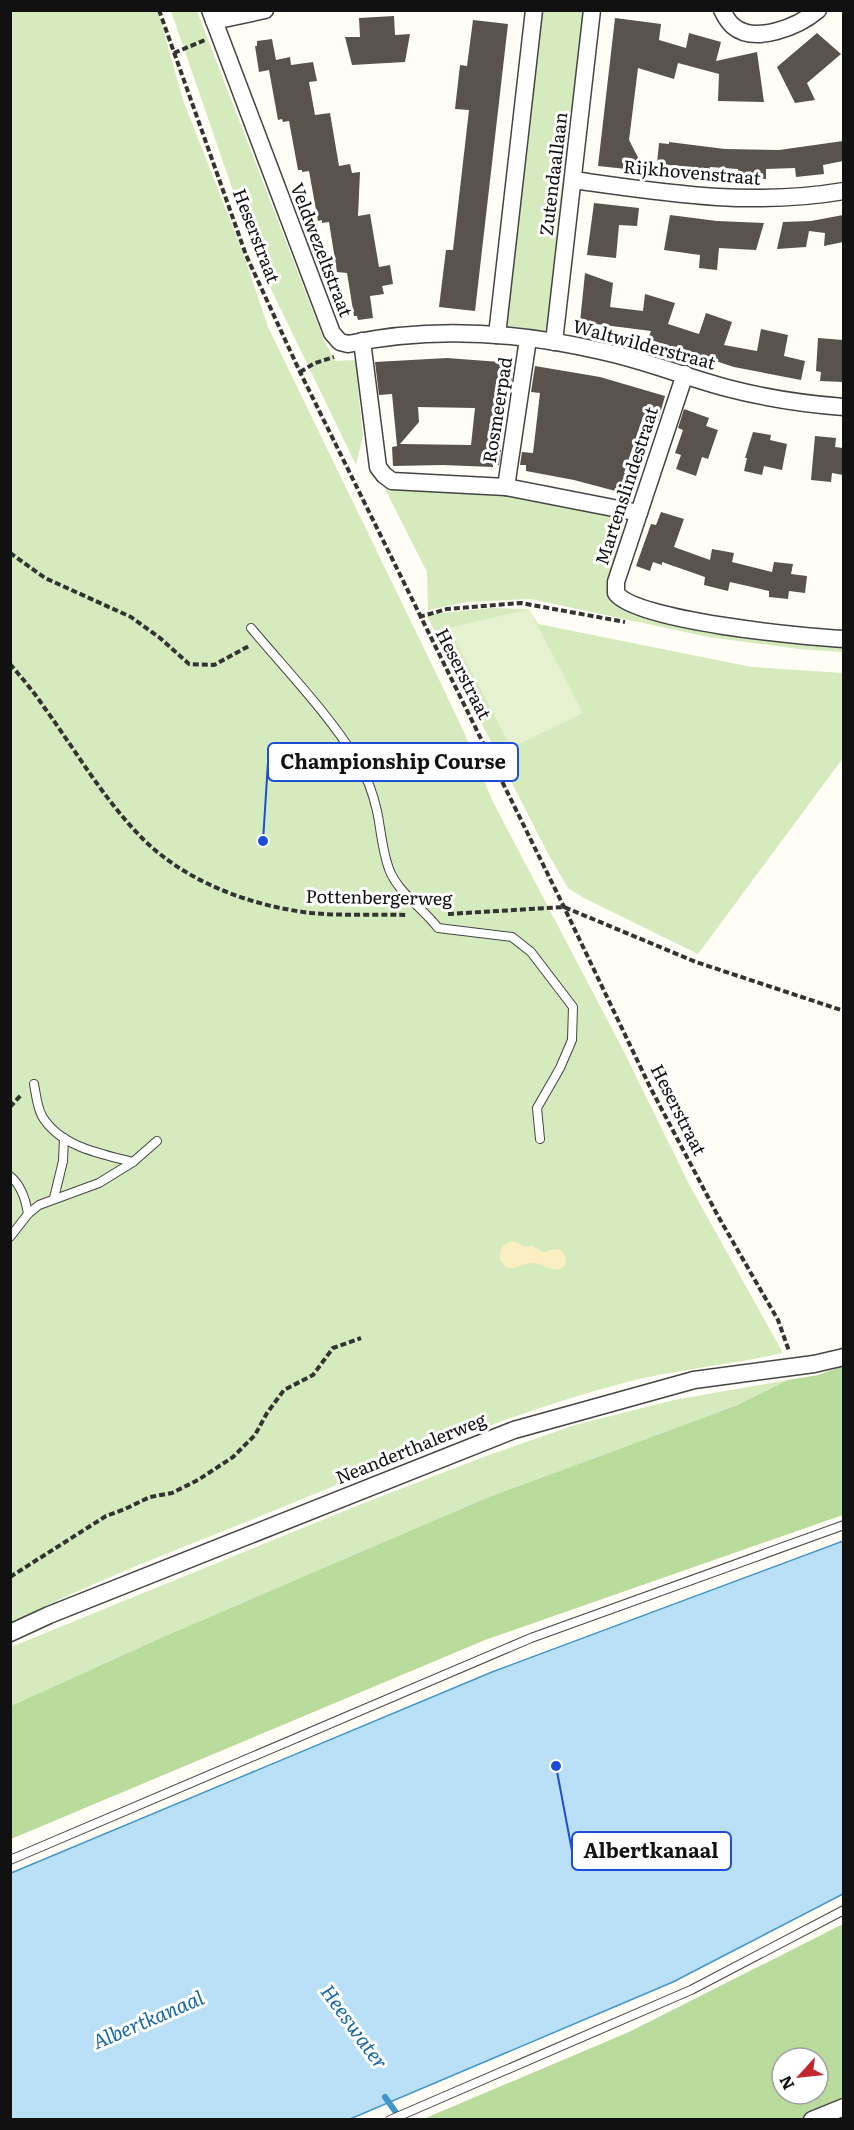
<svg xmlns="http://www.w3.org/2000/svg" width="854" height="2130" font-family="Literata,serif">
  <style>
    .green { fill: #d5ebbd }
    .forest { fill: #b9dc9c; fill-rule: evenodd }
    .sand { fill: #fbeec1 }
    .pitch { fill: #e6f2cf }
    .water { fill: #b9e0f7; stroke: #3f96cf; stroke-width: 1.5 }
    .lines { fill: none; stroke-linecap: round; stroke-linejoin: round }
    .stream { stroke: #3f96cf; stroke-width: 6 }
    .building { fill: #5a524d; fill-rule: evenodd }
    .lane-casing { stroke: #444; stroke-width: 10 }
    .street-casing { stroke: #444; stroke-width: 19 }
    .path { stroke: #333; stroke-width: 4; stroke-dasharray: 6 3; stroke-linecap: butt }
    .lane { stroke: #fff; stroke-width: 8 }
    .street { stroke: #fff; stroke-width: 16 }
    .labels { text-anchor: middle; stroke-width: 6; stroke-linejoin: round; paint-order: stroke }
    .street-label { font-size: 18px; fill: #111; stroke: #fff }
    .water-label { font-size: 20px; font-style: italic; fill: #1768a6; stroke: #fff }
    .leader { fill: none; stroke: #1d4ed8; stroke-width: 2 }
    .callout-dot { fill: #1d4ed8; stroke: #fff; stroke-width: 2 }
    .callout { fill: #fff; stroke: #1d4ed8; stroke-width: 2 }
    .callout-label { font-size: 20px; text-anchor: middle; font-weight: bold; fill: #111 }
  </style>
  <rect width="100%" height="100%" fill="#fffdf5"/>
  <g class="green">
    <path d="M 11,11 L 158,11 L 183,100 L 243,253 L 268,327 L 433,667 L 463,730 L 493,802 L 622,1048 L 690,1186 L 783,1353 C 732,1365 678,1369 627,1382 C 506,1414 389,1464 273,1511 C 185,1547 95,1580 11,1623 Z"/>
    <path d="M 171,11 L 197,11 L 324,340 L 335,361 L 355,360 L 363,436 L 356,465 L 257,260 Z"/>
    <path d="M 541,11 L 585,11 L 548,326 L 544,332 L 506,328 L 504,322 Z"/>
    <path d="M 385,489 C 413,491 440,489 468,490 C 521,492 574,505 627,515 L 606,585 L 614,602 L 843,645 L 843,652 L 799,649 L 708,637 L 531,599 L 467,602 L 428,610 L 427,572 Z"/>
    <path d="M 491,608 L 529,609 L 538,624 L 752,667 L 843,673 L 843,758 L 698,954 L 584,898 L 568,888 L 546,850 L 427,616 L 434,614 Z"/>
    <path d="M 788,1380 L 735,1406 L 489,1497 L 11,1706 L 11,1647 L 359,1505 L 486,1456 L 575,1425 L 674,1400 Z"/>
  </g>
  <g class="forest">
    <path d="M 843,1366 L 843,1515 L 485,1640 L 11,1839 L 11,1706 L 159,1639 L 489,1497 L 735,1406 L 788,1380 L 818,1375 Z"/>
    <path d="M 843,1924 L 843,2119 L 421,2120 L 629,2032 ZM 782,2058 L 818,2058 L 818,2094 L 782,2094 Z"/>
  </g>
  <path class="sand" d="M 514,1241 L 525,1247 L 532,1246 L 543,1252 L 555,1249 L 561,1250 L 566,1258 L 565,1265 C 555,1276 546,1264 534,1263 C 523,1262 516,1271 506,1267 L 500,1260 C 499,1249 503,1243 514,1241 Z"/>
  <path class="pitch" d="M 529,609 L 583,713 L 511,748 L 449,628 Z"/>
  <path class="water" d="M 843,1541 L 843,1894 L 673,1982 L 350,2119 L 11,2119 L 11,1873 L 492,1672 Z"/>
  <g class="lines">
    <path class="stream" d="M 385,2097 L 395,2111"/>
  </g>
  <g class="building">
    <path d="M 394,16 L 395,35 L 410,34 L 405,62 L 352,65 L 345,37 L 360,37 L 359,18 Z"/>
    <path d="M 615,18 L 661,24 L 659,40 L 686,48 L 689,33 L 721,42 L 716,61 L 757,52 L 764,102 L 718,101 L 719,74 L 678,63 L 674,79 L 638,68 L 629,140 L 645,171 L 598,166 Z"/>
    <path d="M 473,20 L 508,24 L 475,311 L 439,307 L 446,250 L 453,250 L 458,206 L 469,110 L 455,109 L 460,65 L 467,66 Z"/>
    <path d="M 817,33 L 841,54 L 807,83 L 815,100 L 795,103 L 777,67 Z"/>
    <path d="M 272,39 L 276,60 L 290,57 L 291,65 L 313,62 L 317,81 L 309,82 L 315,115 L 330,113 L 339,166 L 350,164 L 352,173 L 360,172 L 358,216 L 370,214 L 379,267 L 390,265 L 393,284 L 382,286 L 384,294 L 370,296 L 373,318 L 358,320 L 357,316 L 354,316 L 347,273 L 337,272 L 329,222 L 322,223 L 322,220 L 318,221 L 309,171 L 302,172 L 302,170 L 298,170 L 289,121 L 283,122 L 282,119 L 278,120 L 269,70 L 259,72 L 255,46 L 257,46 L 257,41 Z"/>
    <path d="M 843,141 L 843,161 L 823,165 L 824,174 L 796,177 L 795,168 L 766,169 L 766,179 L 738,178 L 738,169 L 710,167 L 709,175 L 680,172 L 681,166 L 657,164 L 659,143 L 669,144 L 669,142 L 725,149 L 779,150 Z"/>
    <path d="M 594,203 L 639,208 L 637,226 L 619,225 L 616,258 L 587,255 Z"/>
    <path d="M 670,215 L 717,221 L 764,223 L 756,250 L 719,248 L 717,270 L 699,268 L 700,255 L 664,250 Z"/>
    <path d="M 843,215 L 843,242 L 824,246 L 825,233 L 809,231 L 806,247 L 777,249 L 783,222 L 811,221 Z"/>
    <path d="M 585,273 L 613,283 L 610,307 L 643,311 L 645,294 L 675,303 L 668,324 L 699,334 L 706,313 L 732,322 L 724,345 L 757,351 L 761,329 L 788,335 L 784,356 L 805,361 L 801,380 L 734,367 L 648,339 L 651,331 L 580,322 Z"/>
    <path d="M 818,338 L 843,340 L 843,382 L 820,381 L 821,372 L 816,371 Z"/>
    <path d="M 447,358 L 514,363 L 510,390 L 496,388 L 489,447 L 501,450 L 499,465 L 493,465 L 493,467 L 443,465 L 393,466 L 392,447 L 397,446 L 392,394 L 379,395 L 375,362 ZM 418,407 L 475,408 L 471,445 L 400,444 L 419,422 Z"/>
    <path d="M 535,366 L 600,377 L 665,396 L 658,421 L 643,417 L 624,473 L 629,474 L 623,493 L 574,480 L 526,471 L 526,465 L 520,465 L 522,452 L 533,453 L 540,393 L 531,392 Z"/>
    <path d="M 684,409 L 709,418 L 706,426 L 718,430 L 708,459 L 702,457 L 696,476 L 676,469 L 681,455 L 675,453 L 683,430 L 678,428 Z"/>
    <path d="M 753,432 L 771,435 L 770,440 L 787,444 L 782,470 L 764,466 L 762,475 L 744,471 L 747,458 L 745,458 Z"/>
    <path d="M 815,436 L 836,438 L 835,447 L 843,448 L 843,475 L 832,473 L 831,482 L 811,480 Z"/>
    <path d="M 661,512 L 684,519 L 674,547 L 710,560 L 712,549 L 734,553 L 732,562 L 772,572 L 774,562 L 793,564 L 791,574 L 807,576 L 805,593 L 789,591 L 788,599 L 769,597 L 769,591 L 730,582 L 728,591 L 704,585 L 705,577 L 662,562 L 662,565 L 653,562 L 650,571 L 636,566 L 651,524 L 656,525 Z"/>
  </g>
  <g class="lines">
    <g class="lane-casing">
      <g id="lane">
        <path d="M 251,628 C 287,671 327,712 357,760 C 366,775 373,793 377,811 C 381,830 382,850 389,869 C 398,893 423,908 438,928 L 512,937 L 531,952 L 573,1007 L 572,1040 L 560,1068 L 537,1108 L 540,1139"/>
        <path d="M 34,1084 C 36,1094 37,1107 42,1116 C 60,1147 102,1154 133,1162"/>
        <path d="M 10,1176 C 21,1185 26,1201 28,1214"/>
        <path d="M 54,1198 L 63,1161 L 64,1138"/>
        <path d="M 10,1237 L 28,1214 L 39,1205 L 99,1183 L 133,1162 L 157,1141"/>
        <path d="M 10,1860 L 531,1638 L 844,1525"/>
        <path d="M 390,2120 L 691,1990 L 844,1910"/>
      </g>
    </g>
    <g class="street-casing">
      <g id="street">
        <path d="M 210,10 L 332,333 L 340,342 L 348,344 C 431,326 518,332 601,351 C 644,360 685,377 727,388 C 765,398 804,404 844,407"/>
        <path d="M 722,10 C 725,16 728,22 733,26 C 755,45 799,26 818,10"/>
        <path d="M 214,21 L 265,10"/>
        <path d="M 573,180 C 666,193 750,207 844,191"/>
        <path d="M 497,335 L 534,10"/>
        <path d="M 362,341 L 378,467 L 384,475 L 392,481 L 506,487 L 639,513"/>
        <path d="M 554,342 L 592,10"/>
        <path d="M 685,374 L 616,582 L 616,593 C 635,621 805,637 844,639"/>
        <path d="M 506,487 L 528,339"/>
        <path d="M 10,1633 L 49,1615 L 514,1430 L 694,1380 L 814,1364 L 844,1357"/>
        <path d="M 812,2120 L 844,2107"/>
      </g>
    </g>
    <g class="path">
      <path d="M 159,10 L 246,255 L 300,372 L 564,907 L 650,1087 L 718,1216 L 778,1320 L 789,1351"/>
      <path d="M 174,53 L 205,40"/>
      <path d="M 300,372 L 315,363 L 334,357"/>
      <path d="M 10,553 L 45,578 L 131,617 L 160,638 L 189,664 L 214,665 L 249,646"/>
      <path d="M 419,617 L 447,609 L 521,603 L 625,622"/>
      <path d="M 10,664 C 22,678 34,692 44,707 C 76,751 104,800 143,839 C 186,882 251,906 311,913 C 342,916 376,914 407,915"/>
      <path d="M 448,914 L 564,907 L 696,962 L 844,1011"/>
      <path d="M 10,1107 L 22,1094"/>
      <path d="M 10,1577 L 106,1516 L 125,1509 L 150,1497 L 172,1493 L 198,1480 L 233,1457 L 255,1435 L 267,1413 L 284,1390 L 313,1375 L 333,1348 L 361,1338"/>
    </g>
    <use href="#lane" class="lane"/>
    <use href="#street" class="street"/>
  </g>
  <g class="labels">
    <g class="street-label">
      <text transform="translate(692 173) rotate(5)" y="6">Rijkhovenstraat</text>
      <text transform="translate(554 174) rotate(-83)" y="6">Zutendaallaan</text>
      <text transform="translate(256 236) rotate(69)" y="6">Heserstraat</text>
      <text transform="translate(321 250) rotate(69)" y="6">Veldwezeltstraat</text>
      <text transform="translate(644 345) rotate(15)" y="6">Waltwilderstraat</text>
      <text transform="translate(498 410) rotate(-81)" y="6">Rosmeerpad</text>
      <text transform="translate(627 486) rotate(-72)" y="6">Martenslindestraat</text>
      <text transform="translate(463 674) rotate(63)" y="6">Heserstraat</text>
      <text transform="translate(379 898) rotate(1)" y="6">Pottenbergerweg</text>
      <text transform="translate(678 1110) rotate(63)" y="6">Heserstraat</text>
      <text transform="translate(411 1449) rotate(-22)" y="6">Neanderthalerweg</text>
    </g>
    <g class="water-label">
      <text transform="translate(148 2020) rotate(-23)" y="7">Albertkanaal</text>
      <text transform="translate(354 2027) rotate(54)" y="7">Heeswater</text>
    </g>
  </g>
  <path class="leader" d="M263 841L268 762M556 1766L572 1851"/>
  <g class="callout-dot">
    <circle cx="263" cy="841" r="6"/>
    <circle cx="556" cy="1766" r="6"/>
  </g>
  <g class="callout">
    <rect x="268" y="743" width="250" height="38" rx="6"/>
    <rect x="572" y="1832" width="159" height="38" rx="6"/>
  </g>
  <g class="callout-label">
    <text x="393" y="769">Championship Course</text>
    <text x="651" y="1858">Albertkanaal</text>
  </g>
  <rect width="854" height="2130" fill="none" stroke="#111111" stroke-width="24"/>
  <g transform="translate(800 2076) rotate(243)"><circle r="28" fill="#ffffff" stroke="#a0a0a0" stroke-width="1.5"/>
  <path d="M0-4.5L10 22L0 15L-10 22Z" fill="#c4262e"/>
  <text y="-9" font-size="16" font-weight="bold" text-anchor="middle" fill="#111111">N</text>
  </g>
</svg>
